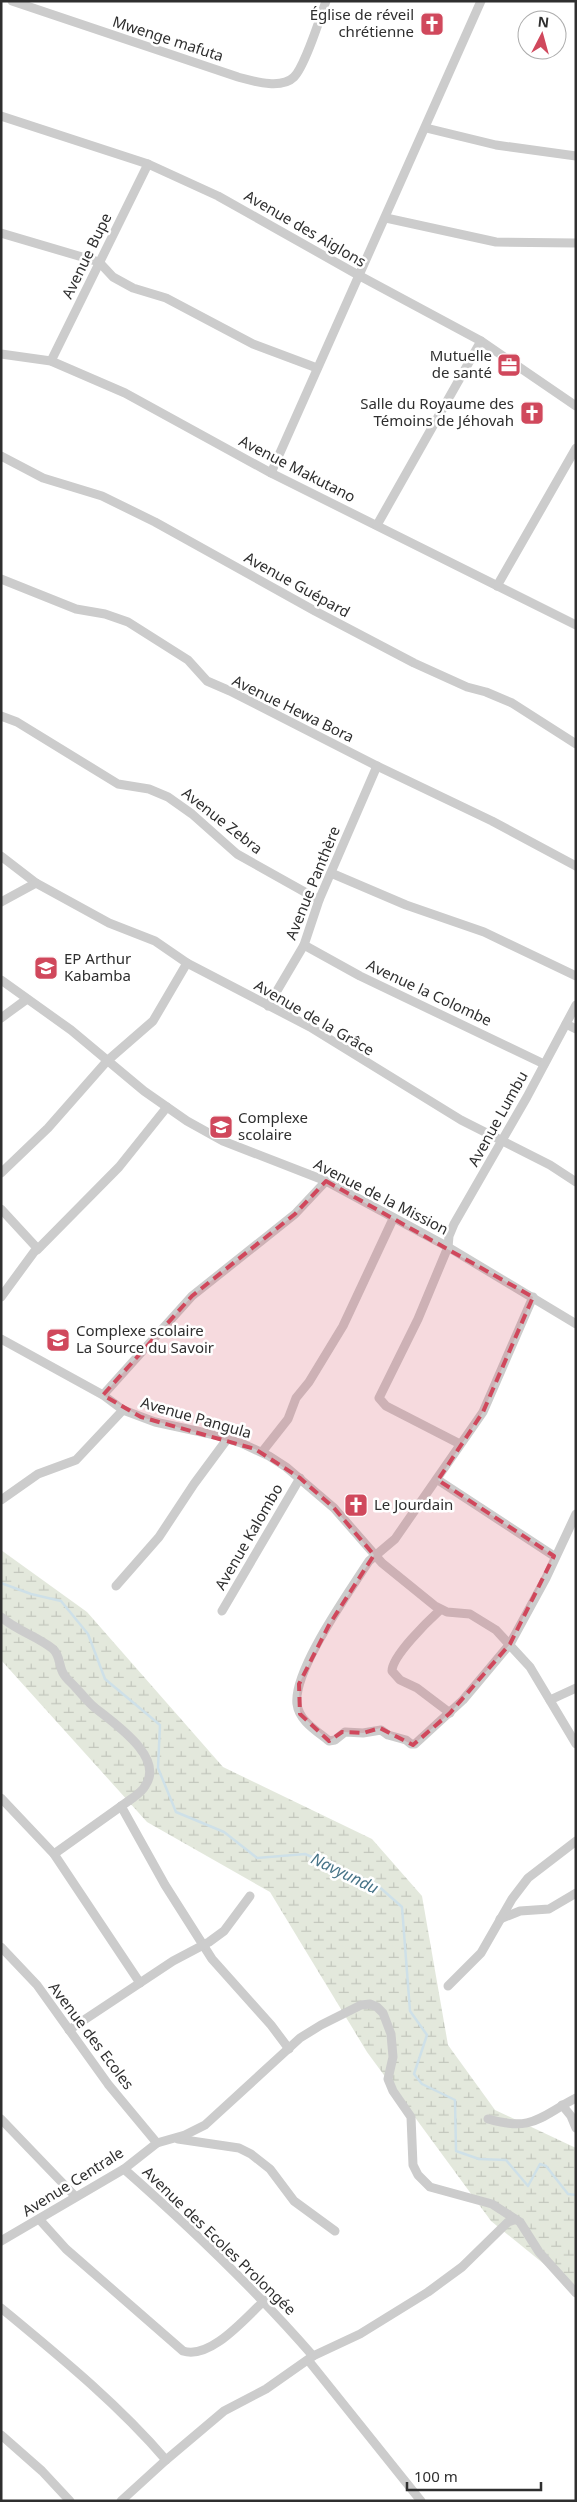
<svg xmlns="http://www.w3.org/2000/svg" width="577" height="2502" font-family="'Noto Sans',sans-serif">
  <style>
    .wetland { fill: url(#wetland-marsh) }
    .lines { fill: none; stroke-linecap: round; stroke-linejoin: round }
    .stream { stroke: #cee0e8; stroke-width: 2.5 }
    .street { stroke: #ccc; stroke-width: 9 }
    .marked { fill: #d0485c; fill-opacity: 0.2; stroke: #d0485c; stroke-width: 4; stroke-dasharray: 10 6; stroke-linejoin: round }
    .labels { text-anchor: middle; stroke-width: 5; stroke-linejoin: round; paint-order: stroke }
    .poi-label { font-size: 15px; fill: #2f2f2f; stroke: #fff; text-anchor: start }
    .street-label { font-size: 15px; fill: #2f2f2f; stroke: #fff }
    .water-label { font-size: 16px; font-style: italic; fill: #477488; stroke: #fff }
  </style>
  <defs>
    <pattern id="wetland-marsh" width="20" height="14" patternUnits="userSpaceOnUse" patternTransform="scale(1.25)"><rect width="20" height="14" fill="#e3e8dc"/><path d="M1 5h8M5 5V1M11 12h8M15 12V8" fill="none" stroke="#c3c7bd"/></pattern>
  </defs>
  <rect width="100%" height="100%" fill="#fff"/>
  <path class="wetland" d="M 1,1550 L 87,1612 L 223,1767 L 372,1839 L 422,1896 L 448,2045 L 495,2110 L 576,2148 L 576,2290 L 491,2221 L 367,2052 L 270,1892 L 147,1822 L 1,1660 Z"/>
  <g class="lines">
    <path class="stream" d="M 1,1583 L 31,1594 L 61,1601 L 88,1634 L 105,1679 L 160,1725 L 158,1768 L 176,1812 L 224,1832 L 257,1858 L 305,1854 L 376,1884 L 402,1907 L 410,2011 L 427,2035 L 414,2074 L 422,2084 L 455,2100 L 456,2151 L 479,2159 L 506,2160 L 528,2186 L 540,2164 L 546,2166 L 568,2194 L 576,2195"/>
    <g class="street">
      <path d="M 12,1 L 238,77 C 253,81 281,90 294,77 C 305,66 320,18 326,1"/>
      <path d="M 1,116 L 148,164 L 218,196 L 360,276 L 481,341 L 576,406"/>
      <path d="M 426,128 L 496,145 L 576,156"/>
      <path d="M 386,218 L 496,242 L 576,243"/>
      <path d="M 1,233 L 99,262 L 113,277 L 133,288 L 166,298 L 253,344 L 317,368"/>
      <path d="M 1,354 L 51,361 L 125,393 L 271,473 L 576,625"/>
      <path d="M 51,361 L 148,164"/>
      <path d="M 1,456 L 43,478 L 102,496 L 155,522 L 315,611 L 414,663 L 467,687 L 486,692 L 512,703 L 576,744"/>
      <path d="M 271,473 L 481,1"/>
      <path d="M 377,525 L 481,341"/>
      <path d="M 1,579 L 76,609 L 105,614 L 128,622 L 188,660 L 207,681 L 230,691 L 377,766 L 492,821 L 576,866"/>
      <path d="M 497,586 L 576,448"/>
      <path d="M 1,716 L 17,722 L 118,784 L 149,789 L 168,797 L 192,814 L 237,854 L 319,900"/>
      <path d="M 1,856 L 36,883 L 109,923 L 155,941 L 187,963 L 310,1027 L 461,1120 L 550,1165 L 576,1182"/>
      <path d="M 331,873 L 406,905 L 484,932 L 576,976"/>
      <path d="M 1,902 L 36,883"/>
      <path d="M 304,945 L 360,976 L 544,1064"/>
      <path d="M 1,980 L 71,1030 L 144,1091 L 187,1121 L 223,1141 L 326,1181 L 448,1247 L 576,1324"/>
      <path d="M 268,1006 L 304,945 L 319,900 L 377,766"/>
      <path d="M 1,1018 L 27,999"/>
      <path d="M 566,1024 L 576,1029"/>
      <path d="M 1,1173 L 48,1128 L 107,1061 L 153,1021 L 187,963"/>
      <path d="M 1,1209 L 37,1248 L 1,1297"/>
      <path d="M 37,1250 L 119,1167 L 167,1107"/>
      <path d="M 533,1297 L 483,1412 L 395,1539 L 369,1561 L 363,1570 C 345,1598 293,1672 297,1704 C 299,1721 317,1731 329,1741 L 335,1740 L 345,1732 L 363,1733 L 381,1730 L 388,1735 L 406,1740 L 411,1744 L 415,1744 L 463,1700 L 510,1644 L 546,1578 L 576,1514"/>
      <path d="M 1,1339 L 103,1395 L 123,1410 L 155,1422 L 215,1435 L 241,1443 L 269,1456 L 286,1467 L 334,1508 L 382,1563 L 435,1606 L 447,1612 L 470,1614 L 496,1630 L 530,1667 L 576,1744"/>
      <path d="M 103,1395 L 192,1296 L 295,1214 L 326,1181"/>
      <path d="M 460,1444 L 386,1406 L 379,1398 L 418,1319 L 448,1247 L 449,1236 L 454,1224 L 527,1097 L 576,1005"/>
      <path d="M 262,1452 L 288,1419 L 296,1398 L 309,1382 L 343,1326 L 393,1219"/>
      <path d="M 438,1480 L 554,1556"/>
      <path d="M 1,1500 L 38,1474 L 76,1460 L 123,1410"/>
      <path d="M 116,1586 L 159,1537 L 194,1484 L 228,1438"/>
      <path d="M 440,1610 C 428,1621 392,1656 392,1671 L 400,1680 L 417,1688 L 450,1713"/>
      <path d="M 222,1611 L 300,1478"/>
      <path d="M 1,1617 C 17,1631 37,1636 53,1649 C 60,1655 59,1666 63,1673 C 66,1679 72,1683 76,1688 C 82,1694 87,1701 94,1707 C 112,1722 166,1757 145,1786 C 143,1790 138,1794 134,1797 L 54,1854"/>
      <path d="M 550,1700 L 576,1688"/>
      <path d="M 1,1798 L 54,1854 L 140,1983"/>
      <path d="M 121,1806 L 165,1885 L 212,1959 L 271,2025 L 289,2049"/>
      <path d="M 500,1919 L 520,1911 L 549,1909 L 576,1893"/>
      <path d="M 1,1947 L 37,1985 L 108,2084 L 157,2143"/>
      <path d="M 448,1986 L 481,1953 L 512,1899 L 528,1878 L 576,1841"/>
      <path d="M 69,2030 L 173,1961 L 209,1942 L 224,1931 L 250,1896"/>
      <path d="M 562,2105 L 571,2116 L 576,2128"/>
      <path d="M 1,2119 L 75,2196"/>
      <path d="M 488,2119 C 533,2132 539,2117 576,2098"/>
      <path d="M 178,2139 L 239,2148 L 251,2154 L 270,2169 L 294,2201 L 335,2231"/>
      <path d="M 124,2169 C 191,2228 254,2288 313,2356"/>
      <path d="M 39,2219 L 66,2249 L 183,2351 C 211,2360 246,2317 265,2300"/>
      <path d="M 1,2241 L 124,2169 L 157,2143 L 185,2135 L 205,2125 L 300,2038 L 321,2025 L 361,2005 L 370,2004 L 377,2007 L 383,2013 L 391,2034 L 393,2057 L 388,2079 L 393,2091 L 411,2117 L 413,2165 L 418,2175 L 430,2187 L 492,2204 L 520,2222 L 539,2252 L 576,2293"/>
      <path d="M 1,2308 C 59,2356 117,2403 166,2460"/>
      <path d="M 308,2360 L 421,2501"/>
      <path d="M 1,2435 L 42,2471 L 70,2501"/>
      <path d="M 121,2501 L 166,2460 L 224,2411 L 266,2389 L 313,2356 L 360,2334 L 428,2292 L 462,2267 L 508,2222 L 514,2220"/>
    </g>
  </g>
  <path class="marked" d="M 326,1181 L 533,1297 L 483,1412 L 438,1480 L 554,1556 L 510,1644 L 450,1713 L 413,1745 L 380,1728 L 363,1733 L 342,1732 L 329,1741 L 300,1714 L 299,1684 L 329,1625 L 374,1555 L 334,1508 L 300,1478 L 255,1449 L 141,1417 L 103,1395 L 192,1296 L 295,1214 Z"/>
  <defs>
    <g id="church-square" transform="scale(1.25)"><rect x="-9" y="-9" width="18" height="18" rx="4" fill="#d0485c" stroke="#fff"/><path d="M-1.2-6h2.4v3.5h3.3v2.4h-3.3V6h-2.4V-.1h-3.3v-2.4h3.3Z" fill="#fff"/></g>
    <g id="office-square" transform="scale(1.25)"><rect x="-9" y="-9" width="18" height="18" rx="4" fill="#d0485c" stroke="#fff"/><path d="M-6-3h4V-5.5h4V-3h4V5H-6ZM-1-4.5V-3h2v-1.5ZM-6 0V1H6V0Z" fill="#fff"/></g>
    <g id="school-square" transform="scale(1.25)"><rect x="-9" y="-9" width="18" height="18" rx="4" fill="#d0485c" stroke="#fff"/><path d="M0-5L7-2L0 1L-7-2ZM-4 1L0 2.5L4 1V4Q0 6-4 4Z" fill="#fff"/></g>
  </defs>
  <g fill-rule="evenodd">
    <use href="#church-square" x="432" y="24"/>
    <use href="#office-square" x="509" y="365"/>
    <use href="#church-square" x="532" y="413"/>
    <use href="#school-square" x="46" y="968"/>
    <use href="#school-square" x="221" y="1127"/>
    <use href="#school-square" x="58" y="1340"/>
    <use href="#church-square" x="356" y="1505"/>
  </g>
  <g class="labels">
    <g class="poi-label">
      <text x="414" y="20" text-anchor="end">Église de réveil<tspan x="414" dy="17">chrétienne</tspan></text>
      <text x="492" y="361" text-anchor="end">Mutuelle<tspan x="492" dy="17">de santé</tspan></text>
      <text x="514" y="409" text-anchor="end">Salle du Royaume des<tspan x="514" dy="17">Témoins de Jéhovah</tspan></text>
      <text x="64" y="964">EP Arthur<tspan x="64" dy="17">Kabamba</tspan></text>
      <text x="238" y="1123">Complexe<tspan x="238" dy="17">scolaire</tspan></text>
      <text x="76" y="1336">Complexe scolaire<tspan x="76" dy="17">La Source du Savoir</tspan></text>
      <text x="374" y="1510">Le Jourdain</text>
    </g>
    <g class="street-label">
      <text transform="translate(168 39) rotate(18)" y="5">Mwenge mafuta</text>
      <text transform="translate(305 229) rotate(30)" y="5">Avenue des Aiglons</text>
      <text transform="translate(87 256) rotate(-64)" y="5">Avenue Bupe</text>
      <text transform="translate(297 469) rotate(27)" y="5">Avenue Makutano</text>
      <text transform="translate(297 585) rotate(29)" y="5">Avenue Guépard</text>
      <text transform="translate(293 709) rotate(26)" y="5">Avenue Hewa Bora</text>
      <text transform="translate(222 821) rotate(38)" y="5">Avenue Zebra</text>
      <text transform="translate(313 883) rotate(-68)" y="5">Avenue Panthère</text>
      <text transform="translate(429 993) rotate(25)" y="5">Avenue la Colombe</text>
      <text transform="translate(314 1018) rotate(30)" y="5">Avenue de la Grâce</text>
      <text transform="translate(498 1119) rotate(-61)" y="5">Avenue Lumbu</text>
      <text transform="translate(381 1197) rotate(27)" y="5">Avenue de la Mission</text>
      <text transform="translate(196 1418) rotate(16)" y="5">Avenue Pangula</text>
      <text transform="translate(249 1537) rotate(-60)" y="5">Avenue Kalombo</text>
      <text transform="translate(91 2036) rotate(53)" y="5">Avenue des Ecoles</text>
      <text transform="translate(73 2182) rotate(-32)" y="5">Avenue Centrale</text>
      <text transform="translate(219 2241) rotate(44)" y="5">Avenue des Ecoles Prolongée</text>
    </g>
    <g class="water-label">
      <text transform="translate(345 1873) rotate(26)" y="6">Navyundu</text>
    </g>
  </g>
  <rect width="577" height="2502" fill="none" stroke="#2f2f2f" stroke-width="5"/>
  <g transform="translate(542 35) rotate(6)"><circle r="24" fill="#ffffff" stroke="#acacac"/>
  <path d="M0-4L9 19L0 12L-9 19Z" fill="#d0485c"/>
  <text y="-8" font-size="14" font-weight="bold" text-anchor="middle" fill="#2f2f2f">N</text>
  </g>
  <path d="M407 2482v8h134v-8" fill="none" stroke="#2f2f2f" stroke-width="2.5"/>
  <text x="414" y="2482" font-size="15" fill="#2f2f2f" stroke="#ffffff" stroke-width="4" paint-order="stroke">100 m</text>
</svg>
